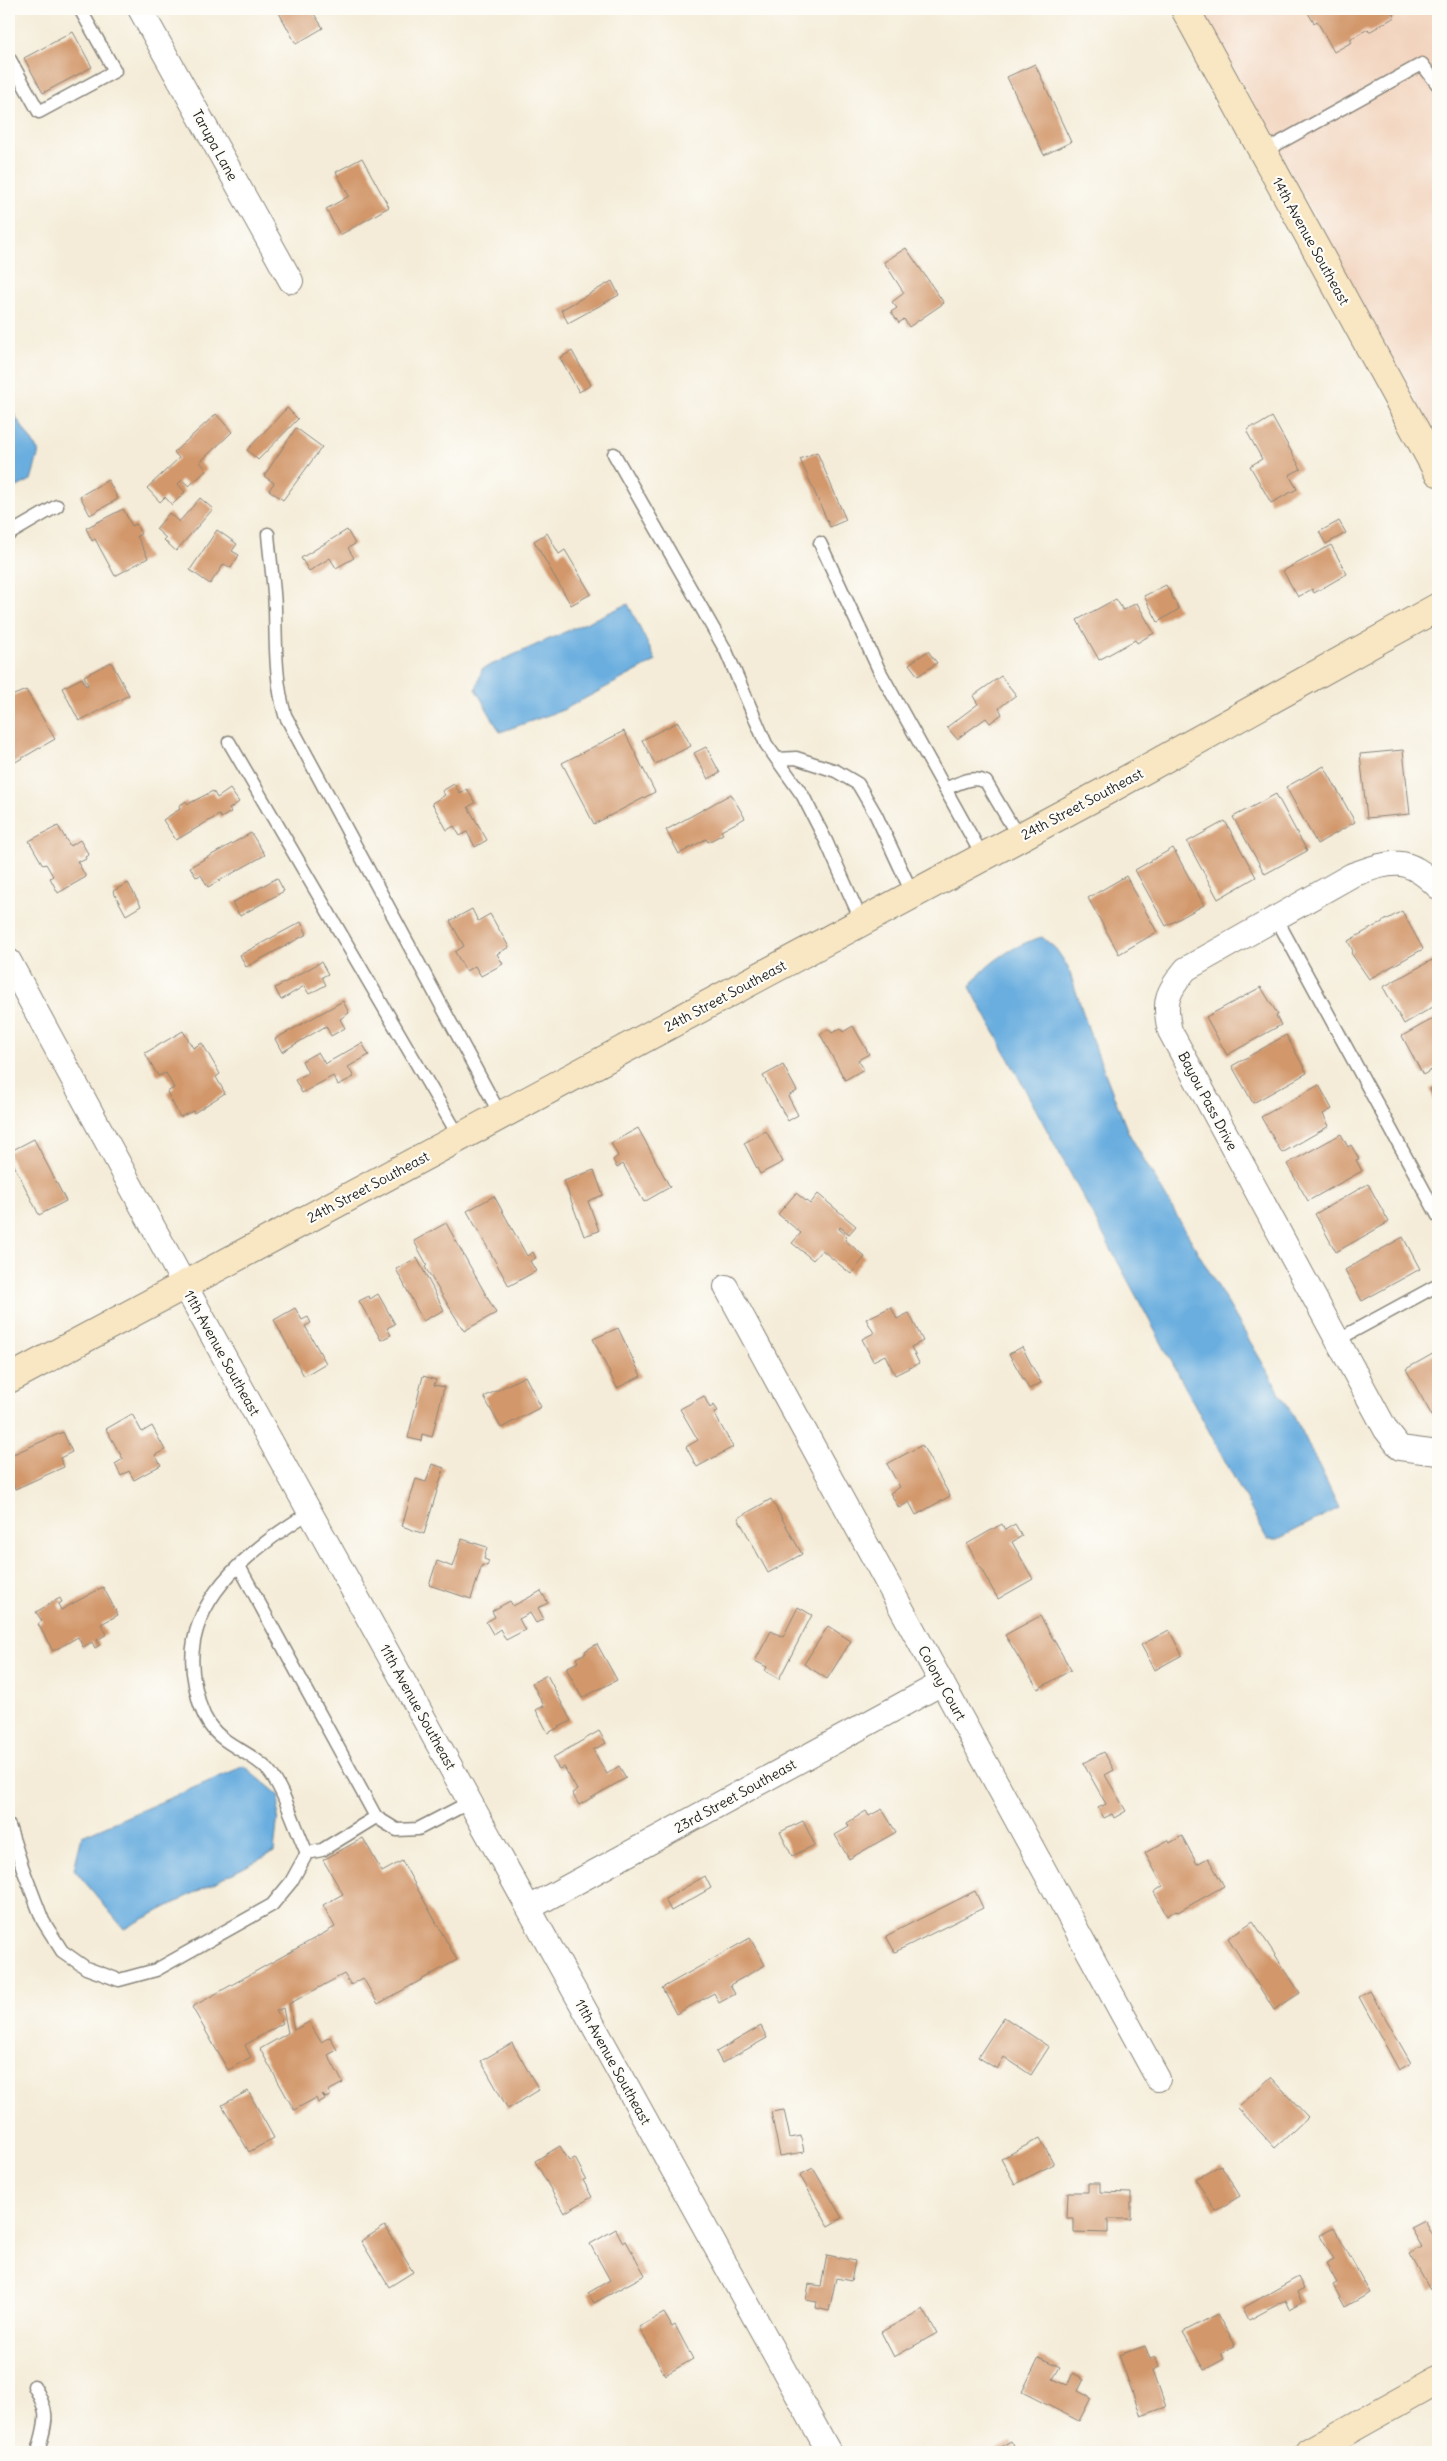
<svg xmlns="http://www.w3.org/2000/svg" width="1447" height="2461" font-family="Delius,sans-serif">
  <style>
    .built { fill: #f2d4be }
    .water { fill: #6aaedf; stroke: #43657e }
    .building { fill: #d2976b }
    .lines { fill: none; stroke-linecap: round; stroke-linejoin: round }
    .lane-casing { stroke: #88847a; stroke-width: 15 }
    .street-casing { stroke: #88847a; stroke-width: 26 }
    .secondary-casing { stroke: #88847a; stroke-width: 30 }
    .lane { stroke: #fff; stroke-width: 12 }
    .street { stroke: #fff; stroke-width: 24 }
    .secondary { stroke: #f9e7c3; stroke-width: 28 }
    .labels { text-anchor: middle; stroke-width: 4.5; stroke-linejoin: round; paint-order: stroke }
    .street-label { font-size: 14px; fill: #1c1c1c; stroke: #fdfcf7 }
  </style>
  <rect width="100%" height="100%" fill="#fdfcf7"/>
  <filter id="ink" filterUnits="userSpaceOnUse"><feTurbulence type="fractalNoise" baseFrequency=".02" numOctaves="2"/><feDisplacementMap in="SourceGraphic" scale="10" xChannelSelector="R" yChannelSelector="G"/><feConvolveMatrix kernelMatrix="1 2 1 2 8 2 1 2 1" color-interpolation-filters="sRGB"/></filter>
  <filter id="wash" filterUnits="userSpaceOnUse"><feTurbulence type="fractalNoise" baseFrequency=".0096" numOctaves="4" result="noise"/><feDisplacementMap in="SourceGraphic" scale="20" xChannelSelector="R" yChannelSelector="G"/><feGaussianBlur stdDeviation="1.12" result="paint"/><feColorMatrix in="noise" values="0 0 0 0 0 0 0 0 0 0 0 0 0 0 0 0 0 1.4 0 .05"/><feComposite in="paint" operator="in"/></filter>
  <g filter="url(#wash)">
    <rect width="100%" height="100%" fill="#f4ecd8"/>
    <path class="built" d="M 1201,9 L 1438,9 L 1438,442 L 1276,145 Z"/>
    <g class="water">
      <path d="M 9,407 L 39,452 L 31,480 L 9,491 Z"/>
      <path d="M 628,604 L 656,661 L 563,710 L 500,732 L 476,690 L 482,669 Z"/>
      <path d="M 1042,937 L 1056,949 L 1068,967 L 1091,1037 L 1128,1132 L 1301,1429 L 1339,1508 L 1278,1539 L 1267,1539 L 970,987 C 984,964 1016,944 1042,937 Z"/>
      <path d="M 244,1766 L 280,1796 L 274,1852 L 124,1929 L 74,1869 L 82,1836 Z"/>
    </g>
    <g id="blocks">
      <g class="building">
        <path d="M 277,9 L 311,9 L 323,28 L 296,44 Z"/>
        <path d="M 1310,9 L 1390,9 L 1395,17 L 1369,32 L 1368,29 L 1350,39 L 1352,42 L 1334,52 L 1317,21 L 1314,23 L 1308,13 L 1311,11 Z"/>
        <path d="M 73,32 L 92,67 L 43,93 L 24,58 Z"/>
        <path d="M 1035,64 L 1071,142 L 1044,155 L 1007,77 Z"/>
        <path d="M 362,158 L 389,207 L 340,235 L 326,209 L 349,196 L 336,172 Z"/>
        <path d="M 906,248 L 944,303 L 909,327 L 904,319 L 899,323 L 891,312 L 897,308 L 892,302 L 904,293 L 884,262 Z"/>
        <path d="M 612,281 L 619,295 L 568,323 L 561,310 Z"/>
        <path d="M 572,351 L 591,385 L 579,392 L 560,358 Z"/>
        <path d="M 287,408 L 298,419 L 258,460 L 247,450 Z"/>
        <path d="M 216,414 L 232,432 L 200,462 L 207,470 L 189,486 L 182,480 L 178,484 L 185,492 L 172,505 L 165,497 L 160,502 L 147,488 L 179,458 L 174,452 Z"/>
        <path d="M 1272,417 L 1301,469 L 1289,475 L 1297,489 L 1271,503 L 1250,466 L 1262,459 L 1247,432 L 1251,426 L 1257,426 Z"/>
        <path d="M 296,428 L 322,447 L 283,500 L 269,490 L 274,483 L 264,476 Z"/>
        <path d="M 817,452 L 846,520 L 830,527 L 800,459 Z"/>
        <path d="M 108,480 L 118,499 L 90,515 L 80,496 Z"/>
        <path d="M 200,498 L 213,509 L 176,551 L 164,540 L 166,538 L 156,529 L 169,513 L 179,522 Z"/>
        <path d="M 123,509 L 132,526 L 136,524 L 141,534 L 137,536 L 148,558 L 115,576 L 95,539 L 92,541 L 86,528 Z"/>
        <path d="M 1339,521 L 1346,533 L 1326,544 L 1319,532 Z"/>
        <path d="M 217,530 L 237,544 L 232,551 L 239,555 L 231,568 L 224,564 L 210,584 L 190,570 Z"/>
        <path d="M 347,530 L 355,544 L 348,548 L 354,558 L 336,568 L 330,558 L 309,571 L 301,558 Z"/>
        <path d="M 547,533 L 559,554 L 565,550 L 591,594 L 571,605 L 534,541 Z"/>
        <path d="M 1331,545 L 1347,574 L 1314,593 L 1312,589 L 1298,597 L 1283,571 Z"/>
        <path d="M 1166,585 L 1179,609 L 1158,622 L 1144,596 Z"/>
        <path d="M 1116,599 L 1123,610 L 1137,603 L 1154,633 L 1137,643 L 1135,640 L 1099,660 L 1077,620 Z"/>
        <path d="M 928,651 L 937,663 L 918,676 L 909,664 Z"/>
        <path d="M 111,662 L 129,695 L 79,721 L 62,688 L 82,678 L 86,686 L 88,685 L 84,676 Z"/>
        <path d="M 1001,676 L 1016,695 L 999,708 L 1002,714 L 990,723 L 986,718 L 957,739 L 947,727 L 978,704 L 973,696 Z"/>
        <path d="M 26,690 L 55,739 L 12,764 L 9,758 L 9,697 Z"/>
        <path d="M 678,722 L 691,746 L 655,764 L 642,740 Z"/>
        <path d="M 624,731 L 655,792 L 594,824 L 562,763 Z"/>
        <path d="M 706,747 L 720,773 L 708,779 L 694,753 Z"/>
        <path d="M 1403,750 L 1410,814 L 1367,818 L 1360,754 Z"/>
        <path d="M 1324,766 L 1355,822 L 1317,844 L 1286,787 Z"/>
        <path d="M 454,784 L 460,793 L 467,789 L 475,803 L 468,807 L 487,840 L 475,847 L 467,832 L 460,836 L 454,826 L 447,830 L 432,803 L 445,795 L 442,791 Z"/>
        <path d="M 230,789 L 239,802 L 229,809 L 231,812 L 221,818 L 219,815 L 176,840 L 163,820 L 180,809 L 179,806 L 186,801 L 188,804 L 213,791 L 217,798 Z"/>
        <path d="M 731,794 L 745,818 L 721,831 L 723,834 L 708,842 L 706,839 L 679,854 L 666,830 Z"/>
        <path d="M 1276,794 L 1307,851 L 1265,874 L 1233,817 Z"/>
        <path d="M 1225,821 L 1256,877 L 1218,899 L 1187,842 Z"/>
        <path d="M 58,826 L 70,846 L 80,840 L 89,855 L 85,857 L 86,859 L 80,862 L 79,860 L 77,861 L 86,877 L 58,893 L 50,878 L 53,876 L 46,864 L 43,865 L 29,841 Z"/>
        <path d="M 251,833 L 265,855 L 208,887 L 201,875 L 196,877 L 190,867 Z"/>
        <path d="M 1173,848 L 1204,905 L 1166,926 L 1135,870 Z"/>
        <path d="M 1126,876 L 1157,932 L 1119,954 L 1088,898 Z"/>
        <path d="M 277,878 L 284,891 L 240,916 L 232,903 Z"/>
        <path d="M 128,883 L 141,906 L 126,915 L 113,891 Z"/>
        <path d="M 472,909 L 478,921 L 490,914 L 509,947 L 497,954 L 503,964 L 481,976 L 475,966 L 466,971 L 455,952 L 464,946 L 450,921 Z"/>
        <path d="M 1402,911 L 1423,949 L 1369,979 L 1351,953 L 1353,951 L 1348,941 Z"/>
        <path d="M 301,922 L 307,934 L 246,967 L 240,955 Z"/>
        <path d="M 1432,960 L 1438,972 L 1438,1004 L 1404,1024 L 1383,987 Z"/>
        <path d="M 321,962 L 328,974 L 322,977 L 326,985 L 309,994 L 304,986 L 281,1000 L 275,988 Z"/>
        <path d="M 1261,987 L 1278,1015 L 1276,1016 L 1281,1025 L 1227,1055 L 1206,1017 Z"/>
        <path d="M 343,1001 L 349,1013 L 340,1019 L 345,1028 L 331,1036 L 326,1026 L 282,1052 L 275,1039 Z"/>
        <path d="M 1438,1016 L 1438,1066 L 1423,1075 L 1402,1036 Z"/>
        <path d="M 853,1026 L 869,1054 L 858,1060 L 864,1069 L 845,1080 L 820,1034 L 829,1029 L 832,1033 L 841,1028 L 843,1032 Z"/>
        <path d="M 183,1031 L 193,1048 L 202,1043 L 220,1074 L 216,1077 L 225,1093 L 194,1113 L 193,1111 L 180,1117 L 167,1092 L 174,1088 L 166,1073 L 158,1076 L 145,1053 Z"/>
        <path d="M 1286,1035 L 1307,1073 L 1253,1103 L 1232,1066 Z"/>
        <path d="M 362,1043 L 369,1055 L 348,1067 L 354,1077 L 338,1085 L 333,1076 L 302,1093 L 295,1080 L 308,1073 L 302,1061 L 318,1052 L 325,1064 Z"/>
        <path d="M 783,1065 L 797,1091 L 788,1096 L 798,1115 L 788,1121 L 763,1076 Z"/>
        <path d="M 1438,1084 L 1438,1111 L 1430,1089 Z"/>
        <path d="M 1319,1085 L 1332,1109 L 1323,1114 L 1329,1126 L 1282,1153 L 1261,1117 Z"/>
        <path d="M 638,1128 L 670,1187 L 644,1202 L 623,1164 L 617,1168 L 613,1160 L 618,1156 L 611,1143 Z"/>
        <path d="M 766,1131 L 783,1162 L 760,1174 L 744,1143 Z"/>
        <path d="M 1341,1134 L 1348,1147 L 1351,1145 L 1359,1159 L 1356,1160 L 1362,1171 L 1308,1201 L 1287,1164 Z"/>
        <path d="M 34,1139 L 66,1201 L 39,1215 L 9,1155 L 9,1152 Z"/>
        <path d="M 594,1170 L 603,1195 L 588,1201 L 599,1231 L 584,1236 L 564,1181 Z"/>
        <path d="M 1368,1184 L 1389,1222 L 1336,1252 L 1315,1214 Z"/>
        <path d="M 796,1193 L 810,1204 L 818,1194 L 856,1226 L 849,1234 L 840,1227 L 839,1229 L 847,1236 L 845,1240 L 865,1257 L 851,1274 L 822,1250 L 813,1260 L 792,1243 L 801,1233 L 778,1214 Z"/>
        <path d="M 494,1196 L 527,1256 L 533,1252 L 536,1258 L 530,1261 L 536,1271 L 509,1286 L 467,1211 Z"/>
        <path d="M 446,1223 L 496,1313 L 464,1331 L 425,1267 L 427,1265 L 414,1241 Z"/>
        <path d="M 1403,1237 L 1420,1269 L 1362,1301 L 1345,1270 Z"/>
        <path d="M 417,1258 L 444,1310 L 423,1321 L 396,1269 Z"/>
        <path d="M 378,1294 L 395,1324 L 387,1328 L 391,1335 L 381,1340 L 359,1301 L 369,1296 L 370,1299 Z"/>
        <path d="M 891,1307 L 897,1319 L 909,1313 L 923,1341 L 911,1347 L 919,1363 L 895,1375 L 885,1355 L 873,1361 L 862,1339 L 874,1333 L 866,1319 Z"/>
        <path d="M 295,1308 L 302,1320 L 308,1317 L 311,1323 L 305,1326 L 326,1363 L 304,1376 L 274,1320 Z"/>
        <path d="M 618,1328 L 641,1376 L 617,1388 L 593,1339 Z"/>
        <path d="M 1022,1347 L 1041,1383 L 1029,1389 L 1009,1354 Z"/>
        <path d="M 1438,1351 L 1438,1422 L 1436,1423 L 1406,1369 Z"/>
        <path d="M 423,1376 L 436,1380 L 434,1385 L 444,1387 L 432,1437 L 422,1434 L 421,1441 L 408,1438 Z"/>
        <path d="M 525,1376 L 541,1407 L 501,1428 L 484,1397 Z"/>
        <path d="M 704,1396 L 710,1408 L 714,1405 L 718,1411 L 714,1413 L 733,1447 L 697,1467 L 686,1447 L 698,1440 L 680,1409 Z"/>
        <path d="M 132,1414 L 142,1432 L 152,1426 L 165,1450 L 155,1455 L 161,1465 L 134,1480 L 129,1471 L 121,1476 L 115,1464 L 123,1459 L 106,1429 Z"/>
        <path d="M 63,1432 L 72,1452 L 60,1458 L 64,1467 L 15,1489 L 9,1477 L 9,1456 Z"/>
        <path d="M 922,1445 L 950,1496 L 916,1515 L 909,1502 L 899,1508 L 890,1493 L 900,1487 L 887,1464 Z"/>
        <path d="M 432,1464 L 444,1468 L 424,1534 L 402,1526 L 416,1479 L 426,1482 Z"/>
        <path d="M 771,1499 L 802,1554 L 768,1573 L 738,1518 Z"/>
        <path d="M 1002,1524 L 1005,1530 L 1015,1524 L 1022,1536 L 1012,1542 L 1033,1579 L 998,1599 L 967,1544 Z"/>
        <path d="M 462,1539 L 487,1547 L 484,1559 L 489,1561 L 487,1566 L 482,1565 L 471,1599 L 429,1585 L 437,1561 L 453,1567 Z"/>
        <path d="M 103,1587 L 118,1615 L 101,1624 L 107,1634 L 97,1640 L 100,1645 L 95,1648 L 92,1642 L 83,1647 L 78,1637 L 53,1651 L 38,1624 L 42,1621 L 36,1612 L 60,1598 L 62,1602 L 58,1604 L 61,1610 Z"/>
        <path d="M 541,1591 L 548,1603 L 538,1608 L 544,1619 L 536,1623 L 530,1613 L 519,1619 L 525,1630 L 506,1640 L 500,1629 L 493,1634 L 486,1622 L 495,1617 L 492,1611 L 510,1601 L 513,1606 Z"/>
        <path d="M 798,1607 L 812,1615 L 779,1679 L 765,1671 L 767,1667 L 755,1661 L 771,1631 L 783,1637 Z"/>
        <path d="M 1040,1616 L 1071,1670 L 1038,1689 L 1005,1635 Z"/>
        <path d="M 828,1626 L 851,1641 L 827,1679 L 804,1664 Z"/>
        <path d="M 1169,1630 L 1182,1655 L 1155,1670 L 1141,1645 Z"/>
        <path d="M 597,1644 L 617,1680 L 582,1698 L 566,1668 L 578,1662 L 576,1658 L 586,1653 L 585,1651 Z"/>
        <path d="M 547,1675 L 571,1721 L 548,1733 L 536,1710 L 544,1706 L 532,1683 Z"/>
        <path d="M 599,1731 L 606,1743 L 593,1750 L 607,1774 L 619,1766 L 626,1778 L 579,1805 L 572,1793 L 577,1790 L 564,1767 L 559,1769 L 552,1758 Z"/>
        <path d="M 1104,1752 L 1114,1770 L 1105,1775 L 1126,1811 L 1114,1818 L 1112,1814 L 1104,1818 L 1098,1808 L 1106,1804 L 1083,1763 Z"/>
        <path d="M 882,1809 L 896,1832 L 849,1859 L 835,1835 L 849,1827 L 847,1823 L 866,1811 L 869,1816 Z"/>
        <path d="M 803,1821 L 815,1845 L 792,1856 L 780,1832 Z"/>
        <path d="M 1182,1836 L 1197,1864 L 1208,1858 L 1224,1886 L 1178,1912 L 1176,1910 L 1167,1916 L 1154,1892 L 1163,1886 L 1145,1853 L 1168,1840 L 1170,1843 Z"/>
        <path d="M 363,1838 L 382,1872 L 402,1861 L 457,1960 L 378,2004 L 363,1978 L 351,1985 L 344,1974 L 289,2004 L 294,2030 L 309,2022 L 321,2042 L 330,2037 L 337,2050 L 328,2055 L 343,2083 L 328,2091 L 331,2095 L 326,2098 L 322,2094 L 325,2099 L 318,2103 L 316,2098 L 294,2110 L 260,2049 L 288,2033 L 283,2008 L 276,2011 L 283,2023 L 245,2045 L 251,2057 L 228,2070 L 192,2007 L 335,1927 L 323,1905 L 343,1894 L 323,1860 Z"/>
        <path d="M 705,1876 L 711,1888 L 671,1911 L 665,1899 Z"/>
        <path d="M 975,1891 L 983,1908 L 895,1952 L 886,1936 Z"/>
        <path d="M 1253,1921 L 1300,1993 L 1274,2010 L 1228,1938 Z"/>
        <path d="M 750,1938 L 765,1965 L 730,1985 L 735,1994 L 719,2003 L 714,1993 L 676,2014 L 662,1988 Z"/>
        <path d="M 1370,1991 L 1411,2063 L 1399,2070 L 1359,1997 Z"/>
        <path d="M 1004,2017 L 1049,2047 L 1031,2075 L 1004,2057 L 997,2069 L 978,2057 Z"/>
        <path d="M 761,2026 L 767,2038 L 722,2063 L 716,2052 Z"/>
        <path d="M 512,2043 L 539,2090 L 508,2109 L 481,2061 Z"/>
        <path d="M 1271,2077 L 1308,2117 L 1275,2148 L 1238,2108 Z"/>
        <path d="M 248,2091 L 274,2138 L 249,2152 L 222,2105 Z"/>
        <path d="M 784,2110 L 790,2138 L 801,2136 L 804,2152 L 780,2156 L 771,2112 Z"/>
        <path d="M 1040,2138 L 1054,2164 L 1015,2184 L 1001,2159 Z"/>
        <path d="M 560,2146 L 569,2161 L 575,2158 L 586,2179 L 583,2180 L 592,2197 L 564,2213 L 535,2161 Z"/>
        <path d="M 1221,2165 L 1240,2196 L 1215,2211 L 1196,2179 Z"/>
        <path d="M 813,2168 L 842,2218 L 828,2226 L 800,2175 Z"/>
        <path d="M 1088,2183 L 1100,2183 L 1100,2192 L 1131,2193 L 1131,2219 L 1108,2219 L 1108,2233 L 1074,2232 L 1074,2219 L 1067,2219 L 1068,2192 L 1088,2192 Z"/>
        <path d="M 1425,2221 L 1438,2245 L 1438,2285 L 1430,2290 L 1410,2254 L 1422,2247 L 1411,2228 Z"/>
        <path d="M 385,2226 L 413,2272 L 389,2287 L 361,2241 Z"/>
        <path d="M 1334,2228 L 1370,2293 L 1345,2307 L 1333,2285 L 1337,2283 L 1326,2263 L 1334,2259 L 1320,2235 Z"/>
        <path d="M 616,2229 L 623,2243 L 626,2241 L 645,2275 L 594,2303 L 588,2293 L 610,2280 L 590,2244 Z"/>
        <path d="M 827,2255 L 855,2261 L 851,2281 L 836,2278 L 829,2311 L 816,2308 L 817,2302 L 806,2300 L 809,2284 L 821,2286 Z"/>
        <path d="M 1298,2277 L 1304,2289 L 1297,2293 L 1302,2302 L 1290,2309 L 1286,2300 L 1249,2320 L 1243,2308 Z"/>
        <path d="M 923,2309 L 937,2333 L 894,2357 L 881,2332 Z"/>
        <path d="M 664,2313 L 672,2327 L 675,2325 L 693,2359 L 665,2375 L 639,2327 Z"/>
        <path d="M 1217,2314 L 1235,2345 L 1221,2353 L 1224,2359 L 1204,2370 L 1183,2332 Z"/>
        <path d="M 1145,2346 L 1150,2359 L 1156,2357 L 1159,2367 L 1153,2370 L 1166,2407 L 1141,2416 L 1119,2355 Z"/>
        <path d="M 1039,2357 L 1060,2367 L 1053,2379 L 1067,2385 L 1073,2373 L 1084,2379 L 1078,2391 L 1091,2398 L 1079,2421 L 1022,2392 Z"/>
        <path d="M 1011,2441 L 1017,2452 L 991,2452 Z"/>
      </g>
    </g>
  </g>
  <g filter="url(#ink)">
    <use href="#blocks" fill-opacity="0" stroke="#88847a" stroke-width="1"/>
    <g class="lines">
      <g class="lane-casing">
        <g id="lane">
          <path d="M 9,58 L 39,112 L 115,71 L 80,9"/>
          <path d="M 1263,152 L 1422,64 L 1438,85"/>
          <path d="M 614,454 L 726,651 L 766,744 L 803,796 L 826,841 L 862,922"/>
          <path d="M 9,534 L 57,506"/>
          <path d="M 268,534 C 270,559 274,583 275,608 C 276,645 275,680 285,715 L 501,1116"/>
          <path d="M 820,543 L 879,670 L 983,857"/>
          <path d="M 229,742 L 460,1138"/>
          <path d="M 777,759 L 796,758 L 836,771 L 858,784 L 876,815 L 913,895"/>
          <path d="M 945,789 C 960,783 971,775 986,782 L 1019,838"/>
          <path d="M 1276,918 L 1438,1216"/>
          <path d="M 1337,1340 L 1438,1285"/>
          <path d="M 310,1512 C 249,1550 177,1604 195,1685 C 198,1699 201,1712 209,1724 C 223,1745 249,1751 266,1768 C 282,1783 296,1830 307,1853 L 322,1850 L 376,1817 L 397,1830 L 418,1829 L 470,1802"/>
          <path d="M 239,1566 L 376,1817"/>
          <path d="M 9,1826 L 23,1869 L 43,1921 L 62,1951 L 86,1968 L 119,1980 L 156,1970 L 272,1905 L 291,1882 L 307,1853"/>
          <path d="M 34,2386 C 51,2416 46,2420 38,2452"/>
        </g>
      </g>
      <g class="street-casing">
        <g id="street">
          <path d="M 140,9 L 291,281"/>
          <path d="M 1438,887 C 1406,855 1392,861 1352,875 L 1186,969 C 1167,992 1163,1001 1170,1031 L 1386,1430 L 1400,1448 L 1438,1453"/>
          <path d="M 9,961 L 185,1286 L 829,2452"/>
          <path d="M 726,1287 L 1158,2079"/>
          <path d="M 529,1908 L 942,1683"/>
        </g>
      </g>
      <g class="secondary-casing">
        <g id="secondary">
          <path d="M 1185,9 L 1438,472"/>
          <path d="M 9,1379 L 1117,785 L 1438,607"/>
          <path d="M 1309,2452 L 1438,2380"/>
        </g>
      </g>
      <use href="#lane" class="lane"/>
      <use href="#street" class="street"/>
      <use href="#secondary" class="secondary"/>
    </g>
  </g>
  <g class="labels">
    <g class="street-label">
      <text transform="translate(215 145) rotate(61)" y="5">Tarupa Lane</text>
      <text transform="translate(1311 241) rotate(61)" y="5">14th Avenue Southeast</text>
      <text transform="translate(1082 804) rotate(-28)" y="5">24th Street Southeast</text>
      <text transform="translate(725 996) rotate(-28)" y="5">24th Street Southeast</text>
      <text transform="translate(1208 1101) rotate(62)" y="5">Bayou Pass Drive</text>
      <text transform="translate(368 1187) rotate(-28)" y="5">24th Street Southeast</text>
      <text transform="translate(222 1353) rotate(61)" y="5">11th Avenue Southeast</text>
      <text transform="translate(942 1683) rotate(61)" y="5">Colony Court</text>
      <text transform="translate(418 1707) rotate(61)" y="5">11th Avenue Southeast</text>
      <text transform="translate(735 1796) rotate(-29)" y="5">23rd Street Southeast</text>
      <text transform="translate(613 2062) rotate(61)" y="5">11th Avenue Southeast</text>
    </g>
  </g>
  <rect width="1447" height="2461" fill="none" stroke="#fdfcf7" stroke-width="30"/>
</svg>
